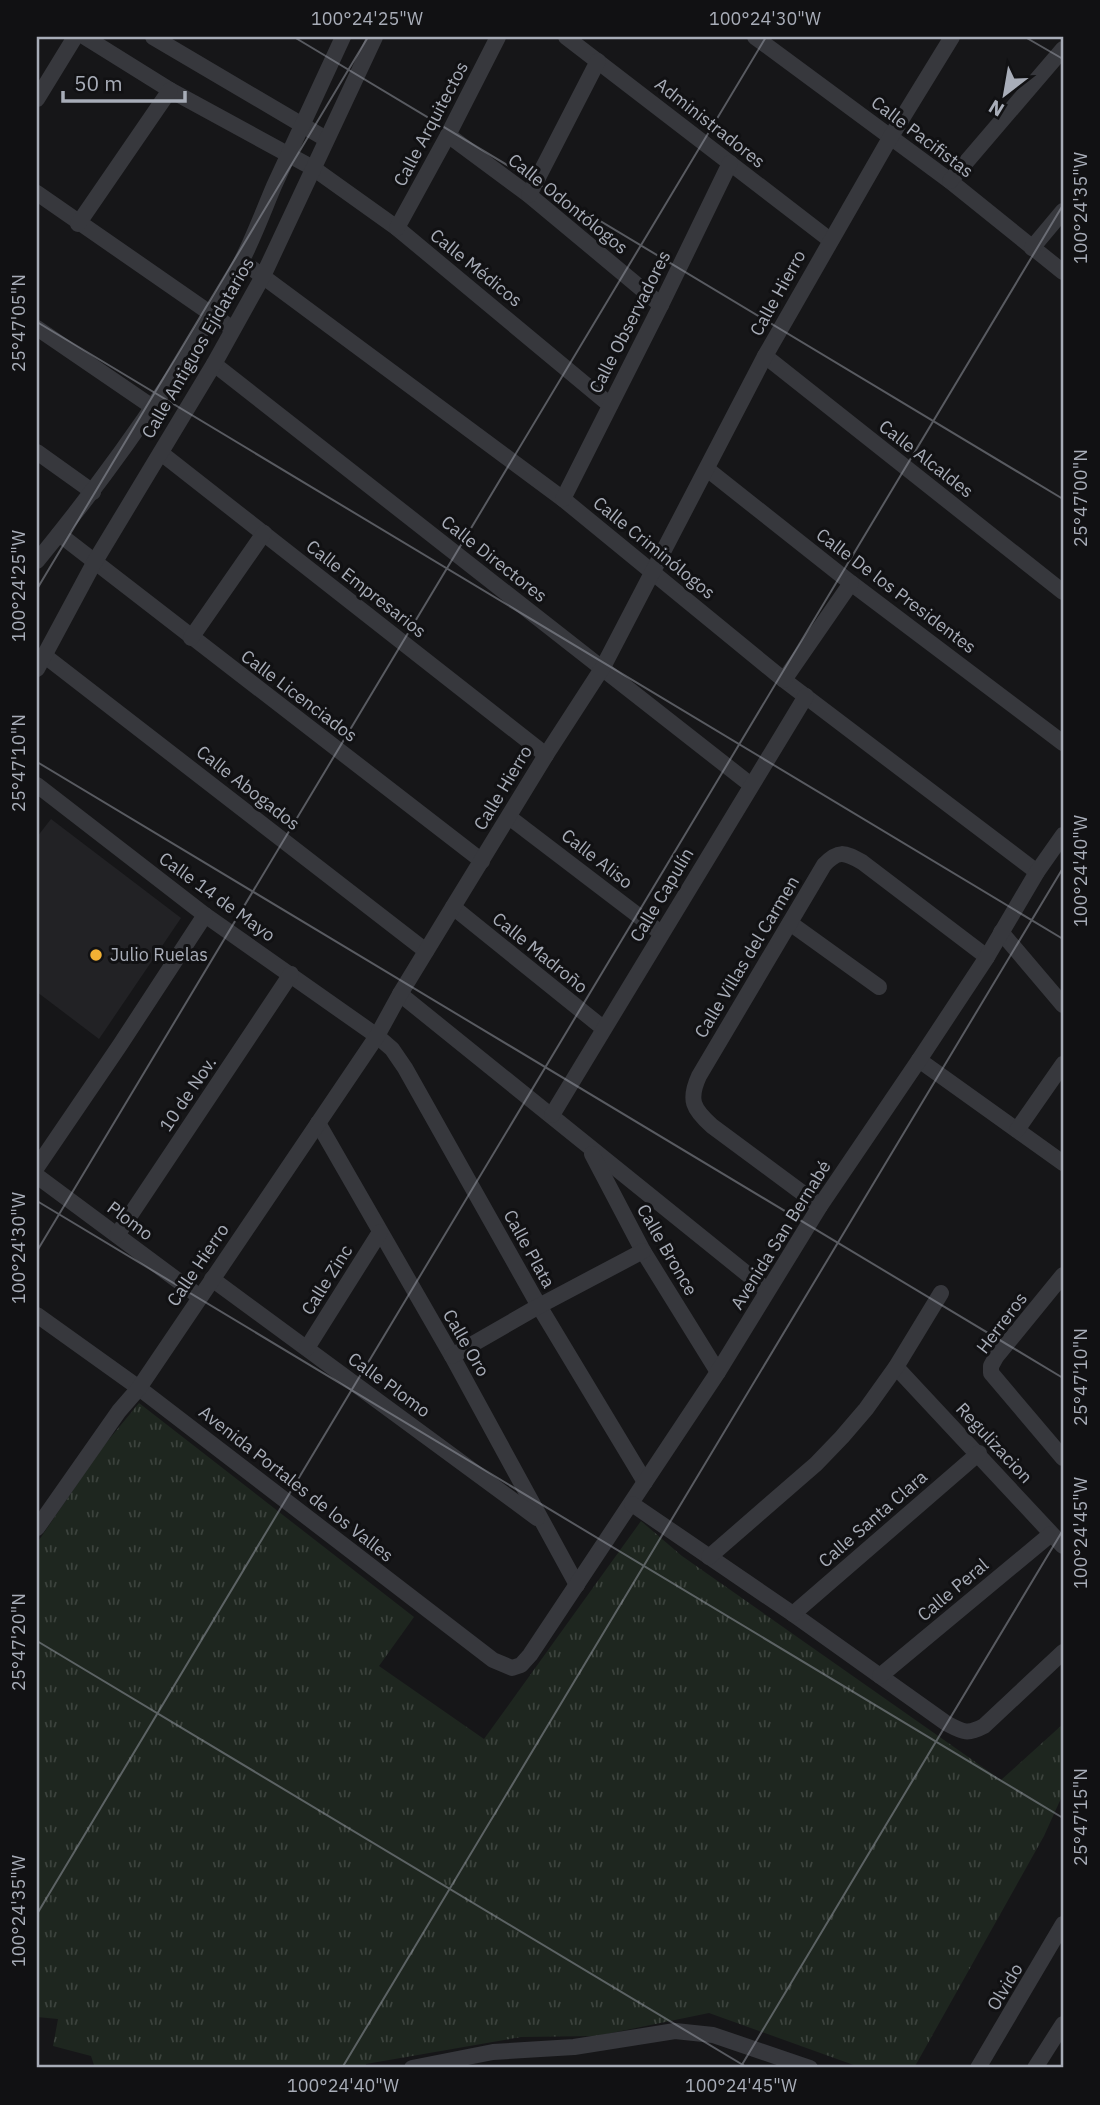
<svg xmlns="http://www.w3.org/2000/svg" width="1100" height="2105" font-family="'IBM Plex Sans',sans-serif">
  <style>
    .built { fill: #222225 }
    .grass { fill: url(#grass-tufts) }
    .lines { fill: none; stroke-linecap: round; stroke-linejoin: round }
    .minor { stroke: #37383d; stroke-width: 16 }
    .ticks { fill: none; stroke: #a8adb8; stroke-width: 2; stroke-opacity: 0.45 }
    .poi-dot { fill: #f2b134; stroke: #111113; stroke-width: 2.5 }
    .labels { text-anchor: middle; stroke-width: 6; stroke-linejoin: round; paint-order: stroke }
    .street-label { font-size: 18px; fill: #a8adb8; stroke: #111113 }
    .poi-label { font-size: 18px; fill: #a8adb8; stroke: #111113; text-anchor: start }
    .neatline { fill: none; stroke: #a8adb8; stroke-width: 2.5 }
    .ticks-label { font-size: 18px; text-anchor: middle; fill: #a8adb8 }
  </style>
  <defs>
    <pattern id="grass-tufts" width="24" height="20" patternUnits="userSpaceOnUse" patternTransform="scale(1.75)"><rect width="24" height="20" fill="#1e261f"/><path d="M3 7l-1-3M5 7V3M7 7l1-3M15 17l-1-3M17 17v-4M19 17l1-3" fill="none" stroke="#3c433d"/></pattern>
  </defs>
  <rect width="100%" height="100%" fill="#161618"/>
  <path class="built" d="M 51,819 L 181,918 L 99,1039 L 37,992 L 37,837 Z"/>
  <path class="grass" d="M 139,1403 L 414,1617 L 379,1666 L 484,1739 L 641,1521 L 682,1556 L 1001,1780 L 1063,1724 L 1063,1794 L 1044,1836 L 914,2068 L 862,2068 L 709,2013 L 597,2036 L 521,2037 L 366,2064 L 366,2068 L 95,2068 L 91,2056 L 53,2046 L 58,2019 L 37,2017 L 37,1543 L 101,1449 Z"/>
  <g class="lines">
    <g class="minor">
      <path d="M 85,37 L 170,90 L 313,168 L 397,228 L 610,405"/>
      <path d="M 153,37 L 326,139"/>
      <path d="M 566,37 L 830,240"/>
      <path d="M 755,37 L 950,181 L 1063,272"/>
      <path d="M 37,99 L 75,37"/>
      <path d="M 448,135 L 529,195 L 661,305"/>
      <path d="M 950,181 L 1063,49"/>
      <path d="M 37,193 L 233,329"/>
      <path d="M 529,195 L 598,61"/>
      <path d="M 78,224 L 170,90"/>
      <path d="M 397,228 L 448,135 L 498,37"/>
      <path d="M 1032,248 L 1063,211"/>
      <path d="M 242,261 L 563,499 L 784,680 L 1037,872"/>
      <path d="M 37,328 L 154,408"/>
      <path d="M 765,356 L 1063,592"/>
      <path d="M 214,364 L 751,785"/>
      <path d="M 37,452 L 93,492"/>
      <path d="M 161,453 L 546,755"/>
      <path d="M 707,469 L 851,583 L 1063,743"/>
      <path d="M 563,499 L 661,305 L 730,163"/>
      <path d="M 59,534 L 482,861"/>
      <path d="M 37,561 C 114,467 182,371 240,264 C 253,239 263,212 274,186 C 297,136 320,86 343,37"/>
      <path d="M 191,638 L 264,533"/>
      <path d="M 45,656 L 426,951"/>
      <path d="M 37,669 L 94,563 L 214,364 L 263,276 L 375,37"/>
      <path d="M 784,680 L 851,583"/>
      <path d="M 37,785 L 205,915 L 377,1036 L 392,1049 L 405,1068 L 539,1306 L 645,1482"/>
      <path d="M 509,817 L 661,933"/>
      <path d="M 453,907 L 603,1028"/>
      <path d="M 790,923 L 879,987"/>
      <path d="M 1001,932 L 1063,1005"/>
      <path d="M 400,994 L 767,1290"/>
      <path d="M 919,1060 L 1063,1163"/>
      <path d="M 552,1115 L 806,696"/>
      <path d="M 318,1123 L 452,1356 L 577,1585"/>
      <path d="M 1017,1130 L 1063,1064"/>
      <path d="M 592,1154 L 643,1251 L 718,1372"/>
      <path d="M 37,1167 L 120,1045 L 205,915"/>
      <path d="M 37,1176 L 200,1297"/>
      <path d="M 820,1206 L 712,1126 C 693,1109 688,1100 699,1076 L 824,865 C 838,850 844,852 862,862 L 987,957"/>
      <path d="M 117,1235 L 291,974"/>
      <path d="M 1063,1275 L 996,1357 L 991,1366 L 991,1373 L 1063,1458"/>
      <path d="M 212,1279 L 537,1518"/>
      <path d="M 37,1315 L 139,1388 L 493,1660 L 512,1668 L 521,1665 L 530,1655 L 718,1372 L 820,1206 L 919,1060 L 987,957 L 1037,872 L 1063,835"/>
      <path d="M 307,1348 L 380,1232"/>
      <path d="M 452,1356 L 539,1306 L 643,1251"/>
      <path d="M 896,1367 L 1063,1546"/>
      <path d="M 632,1504 L 793,1614 L 946,1723 C 963,1732 967,1735 984,1726 L 1063,1652"/>
      <path d="M 37,1528 L 119,1411 L 139,1388 L 377,1036 L 400,994 L 453,907 L 546,755 L 603,667 L 765,356 L 890,138 L 952,37"/>
      <path d="M 709,1557 L 816,1464 L 842,1437 L 866,1409 L 896,1367 L 941,1293"/>
      <path d="M 793,1614 L 979,1453"/>
      <path d="M 880,1676 L 1051,1534"/>
      <path d="M 412,2068 L 493,2052 L 574,2047 L 675,2031 L 713,2035 L 810,2068"/>
      <path d="M 978,2068 L 1063,1924"/>
      <path d="M 1035,2068 L 1063,2024"/>
    </g>
  </g>
  <path class="ticks" d="M 294,37 L 1063,499M 1025,37 L 1063,59M 37,322 L 1063,939M 37,589 L 368,37M 37,762 L 1063,1378M 37,1201 L 1063,1818M 37,1251 L 766,37M 37,1641 L 748,2068M 37,1914 L 1063,205M 342,2068 L 1063,868M 740,2068 L 1063,1530"/>
  <circle class="poi-dot" cx="96" cy="955" r="7"/>
  <g class="labels">
    <g class="street-label">
      <text transform="translate(710 123) rotate(38)" y="6">Administradores</text>
      <text transform="translate(431 124) rotate(-62)" y="6">Calle Arquitectos</text>
      <text transform="translate(922 137) rotate(37)" y="6">Calle Pacifistas</text>
      <text transform="translate(568 204) rotate(39)" y="6">Calle Odontólogos</text>
      <text transform="translate(476 268) rotate(39)" y="6">Calle Médicos</text>
      <text transform="translate(778 293) rotate(-61)" y="6">Calle Hierro</text>
      <text transform="translate(630 322) rotate(-63)" y="6">Calle Observadores</text>
      <text transform="translate(198 348) rotate(-60)" y="6">Calle Antiguos Ejidatarios</text>
      <text transform="translate(926 459) rotate(38)" y="6">Calle Alcaldes</text>
      <text transform="translate(654 548) rotate(39)" y="6">Calle Criminólogos</text>
      <text transform="translate(494 559) rotate(38)" y="6">Calle Directores</text>
      <text transform="translate(366 589) rotate(38)" y="6">Calle Empresarios</text>
      <text transform="translate(896 591) rotate(37)" y="6">Calle De los Presidentes</text>
      <text transform="translate(299 696) rotate(37)" y="6">Calle Licenciados</text>
      <text transform="translate(248 788) rotate(38)" y="6">Calle Abogados</text>
      <text transform="translate(503 788) rotate(-59)" y="6">Calle Hierro</text>
      <text transform="translate(597 859) rotate(38)" y="6">Calle Aliso</text>
      <text transform="translate(662 895) rotate(-59)" y="6">Calle Capulín</text>
      <text transform="translate(217 897) rotate(36)" y="6">Calle 14 de Mayo</text>
      <text transform="translate(540 953) rotate(39)" y="6">Calle Madroño</text>
      <text transform="translate(747 957) rotate(-59)" y="6">Calle Villas del Carmen</text>
      <text transform="translate(188 1094) rotate(-56)" y="6">10 de Nov.</text>
      <text transform="translate(130 1221) rotate(37)" y="6">Plomo</text>
      <text transform="translate(781 1235) rotate(-58)" y="6">Avenida San Bernabé</text>
      <text transform="translate(529 1249) rotate(61)" y="6">Calle Plata</text>
      <text transform="translate(667 1250) rotate(60)" y="6">Calle Bronce</text>
      <text transform="translate(198 1265) rotate(-56)" y="6">Calle Hierro</text>
      <text transform="translate(327 1280) rotate(-58)" y="6">Calle Zinc</text>
      <text transform="translate(1002 1323) rotate(-53)" y="6">Herreros</text>
      <text transform="translate(466 1343) rotate(60)" y="6">Calle Oro</text>
      <text transform="translate(389 1385) rotate(36)" y="6">Calle Plomo</text>
      <text transform="translate(994 1443) rotate(47)" y="6">Regulizacion</text>
      <text transform="translate(296 1484) rotate(38)" y="6">Avenida Portales de los Valles</text>
      <text transform="translate(873 1519) rotate(-41)" y="6">Calle Santa Clara</text>
      <text transform="translate(953 1590) rotate(-40)" y="6">Calle Peral</text>
      <text transform="translate(1005 1987) rotate(-59)" y="6">Olvido</text>
    </g>
    <g class="poi-label">
      <text x="110" y="961">Julio Ruelas</text>
    </g>
  </g>
  <rect width="1100" height="2105" fill="none" stroke="#111113" stroke-width="77"/>
  <g transform="translate(1005 94) rotate(211)" stroke="#111113" stroke-width="5" paint-order="stroke">
  <path d="M0-5L12 26L0 18L-12 26Z" fill="#a8adb8"/>
  <text y="-10" font-size="19" font-weight="bold" text-anchor="middle" fill="#a8adb8">N</text>
  </g>
  <path d="M63 91v10h122v-10" fill="none" stroke="#a8adb8" stroke-width="3.5"/>
  <text x="74" y="91" font-size="21" fill="#a8adb8" stroke="#111113" stroke-width="5" paint-order="stroke">50 m</text>
  <rect x="38" y="38" width="1024" height="2028" class="neatline"/>
  <g class="ticks-label">
    <text x="367" y="25">100°24'25"W</text>
    <text x="765" y="25">100°24'30"W</text>
    <text transform="translate(1081 208) rotate(-90)" y="6">100°24'35"W</text>
    <text transform="translate(19 323) rotate(-90)" y="6">25°47'05"N</text>
    <text transform="translate(1081 498) rotate(-90)" y="6">25°47'00"N</text>
    <text transform="translate(19 586) rotate(-90)" y="6">100°24'25"W</text>
    <text transform="translate(19 763) rotate(-90)" y="6">25°47'10"N</text>
    <text transform="translate(1081 871) rotate(-90)" y="6">100°24'40"W</text>
    <text transform="translate(19 1248) rotate(-90)" y="6">100°24'30"W</text>
    <text transform="translate(1081 1377) rotate(-90)" y="6">25°47'10"N</text>
    <text transform="translate(1081 1533) rotate(-90)" y="6">100°24'45"W</text>
    <text transform="translate(19 1642) rotate(-90)" y="6">25°47'20"N</text>
    <text transform="translate(1081 1817) rotate(-90)" y="6">25°47'15"N</text>
    <text transform="translate(19 1911) rotate(-90)" y="6">100°24'35"W</text>
    <text x="343" y="2092">100°24'40"W</text>
    <text x="741" y="2092">100°24'45"W</text>
  </g>
</svg>
